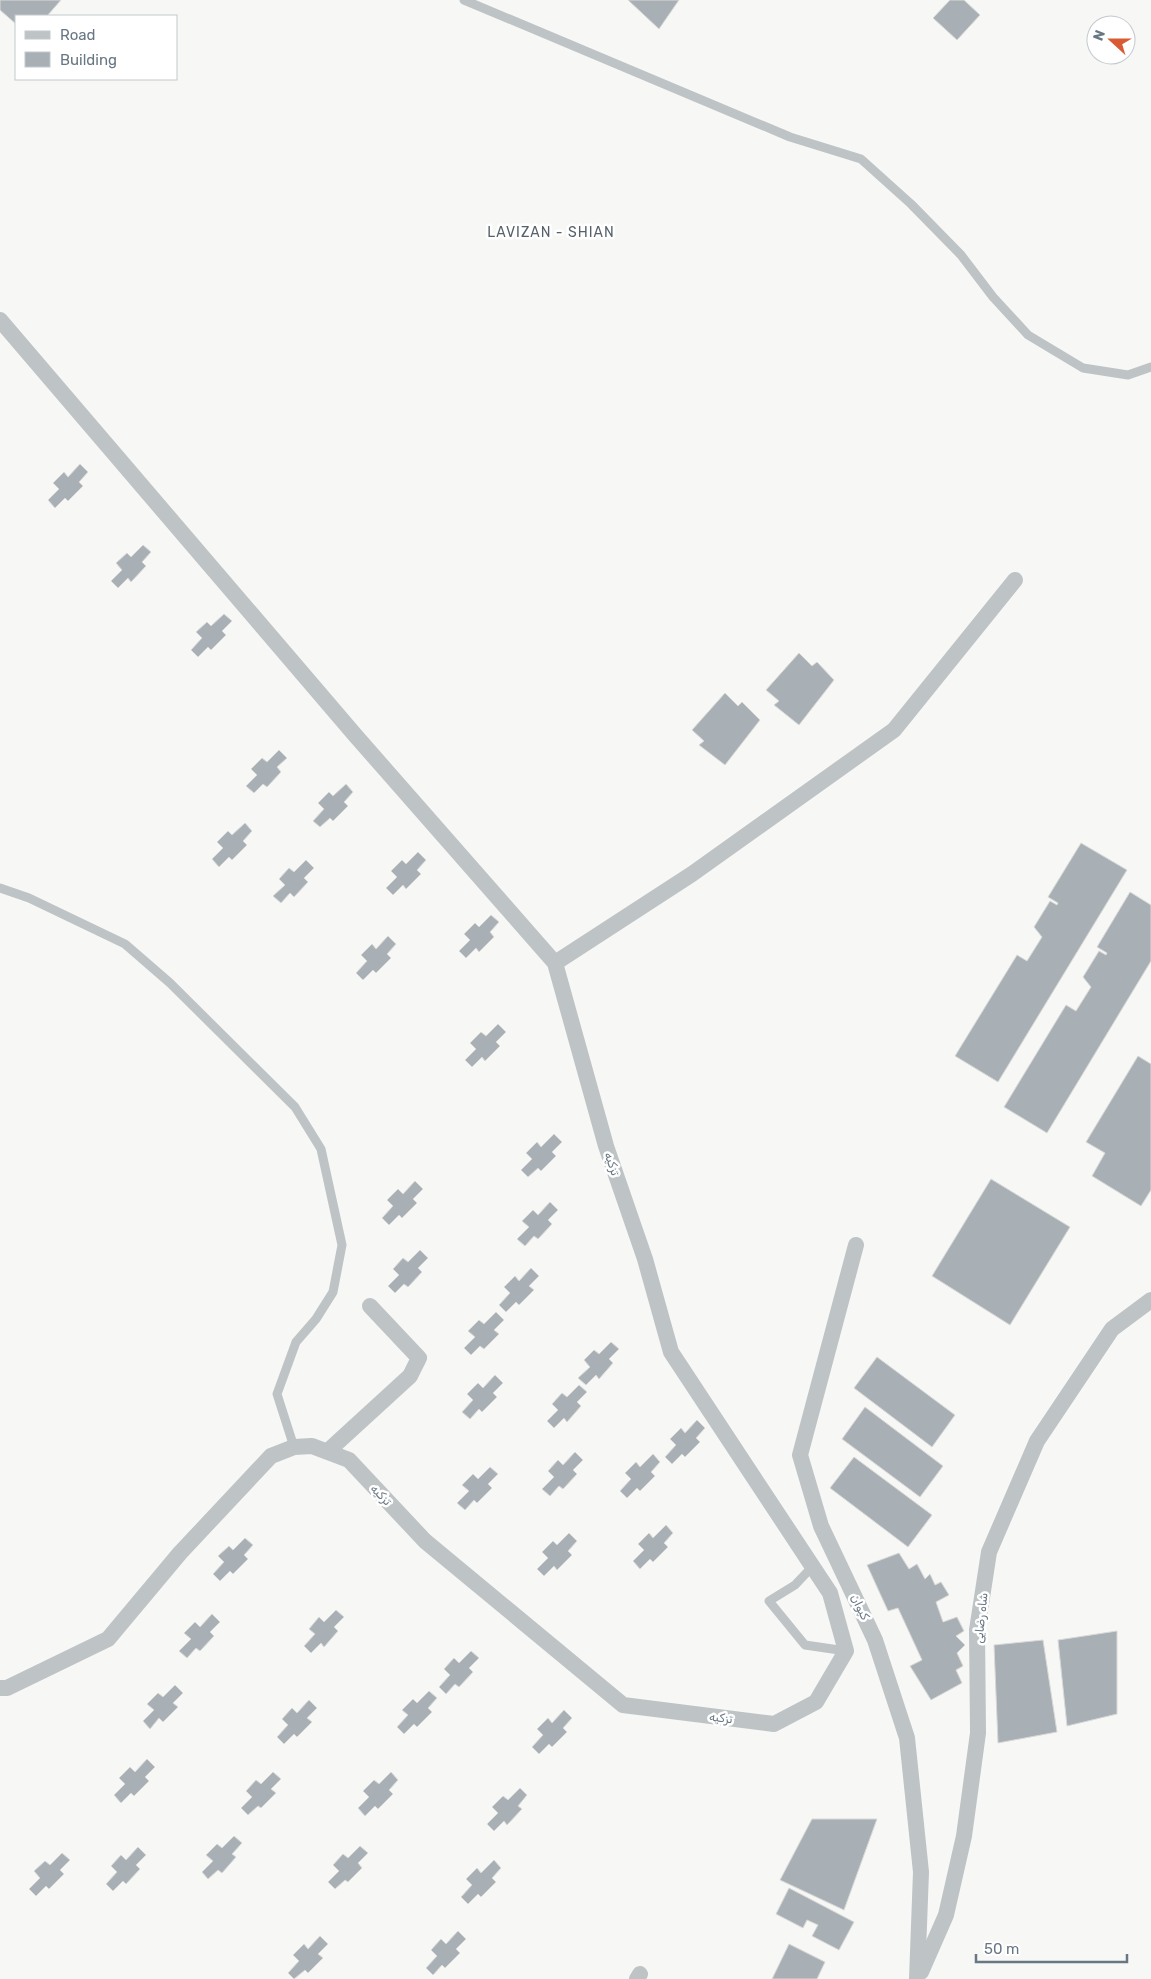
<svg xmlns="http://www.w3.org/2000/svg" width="1151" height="1979" font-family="Rubik,Vazirmatn,sans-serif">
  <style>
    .building { fill: #a8b0b5; stroke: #d9d9d7 }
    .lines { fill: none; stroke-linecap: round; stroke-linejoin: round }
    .service { stroke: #bec3c6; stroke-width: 9 }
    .minor { stroke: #bec3c6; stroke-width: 16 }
    .labels { text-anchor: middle; stroke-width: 5; stroke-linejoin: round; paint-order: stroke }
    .street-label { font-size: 12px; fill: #687784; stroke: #fff }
    .neighbourhood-label { font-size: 14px; letter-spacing: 1px; fill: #56616a; stroke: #fff }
  </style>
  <rect width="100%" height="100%" fill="#f7f7f5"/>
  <g class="building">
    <path d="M 0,0 L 61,0 L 47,16 L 16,16 L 16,24 L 0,10 Z"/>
    <path d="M 628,0 L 679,0 L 659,29 Z"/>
    <path d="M 950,0 L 964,0 L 980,15 L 957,40 L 933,18 Z"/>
    <path d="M 80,464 L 88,472 L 79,482 L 83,486 L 68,501 L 65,498 L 55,508 L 48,500 L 59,489 L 53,483 L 64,472 L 68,477 Z"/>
    <path d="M 143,545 L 151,552 L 142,562 L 146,566 L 131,582 L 128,578 L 118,588 L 111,581 L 122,570 L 116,563 L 127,553 L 131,557 Z"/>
    <path d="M 224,614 L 232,621 L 222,631 L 226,635 L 211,650 L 208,647 L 198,657 L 191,650 L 202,638 L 196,632 L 207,622 L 211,626 Z"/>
    <path d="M 799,653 L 812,666 L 817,662 L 834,680 L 799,725 L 774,705 L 779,701 L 766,690 Z"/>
    <path d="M 725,693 L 738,706 L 742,702 L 760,720 L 725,765 L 699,745 L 704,741 L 692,730 Z"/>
    <path d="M 279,750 L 287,758 L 277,767 L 281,772 L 267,787 L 263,784 L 254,793 L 246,786 L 257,775 L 251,769 L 262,758 L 267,762 Z"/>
    <path d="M 346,784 L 353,792 L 344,802 L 348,806 L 333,821 L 330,818 L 320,827 L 313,821 L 324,809 L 318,803 L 329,792 L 333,796 Z"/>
    <path d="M 245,823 L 252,831 L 243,841 L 247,845 L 232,860 L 229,857 L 219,867 L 212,859 L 223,848 L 217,842 L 228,831 L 232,835 Z"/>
    <path d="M 1081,843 L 1127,870 L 998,1082 L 955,1056 L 1017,955 L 1027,961 L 1042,937 L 1034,927 L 1050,901 L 1057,905 L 1058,903 L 1048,897 Z"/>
    <path d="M 418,852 L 426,860 L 417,870 L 421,874 L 406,889 L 403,885 L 393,895 L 386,888 L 397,877 L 391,871 L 402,860 L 406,864 Z"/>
    <path d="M 306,860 L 314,868 L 304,878 L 308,882 L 294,897 L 290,893 L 281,903 L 273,896 L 285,885 L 279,879 L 289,868 L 294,872 Z"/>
    <path d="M 1130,892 L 1151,905 L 1151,961 L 1047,1133 L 1004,1107 L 1066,1005 L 1076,1011 L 1091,987 L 1083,977 L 1099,951 L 1106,955 L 1107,953 L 1097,947 Z"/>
    <path d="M 491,915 L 499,922 L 490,932 L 494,937 L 479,952 L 476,948 L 466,958 L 459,951 L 470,940 L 464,934 L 475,923 L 479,927 Z"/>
    <path d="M 388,936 L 396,944 L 387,954 L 391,958 L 376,973 L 373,970 L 363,980 L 356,973 L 367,961 L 361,955 L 372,944 L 376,949 Z"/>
    <path d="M 498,1024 L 506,1032 L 496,1042 L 500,1046 L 485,1061 L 482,1057 L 472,1067 L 465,1060 L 476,1049 L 470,1043 L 481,1032 L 486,1036 Z"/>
    <path d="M 1138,1056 L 1151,1064 L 1151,1190 L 1141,1206 L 1092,1176 L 1105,1153 L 1086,1142 Z"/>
    <path d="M 554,1134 L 562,1142 L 552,1152 L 556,1156 L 541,1171 L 538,1168 L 528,1177 L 521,1170 L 532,1159 L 526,1153 L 537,1142 L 541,1147 Z"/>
    <path d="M 991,1179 L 1070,1227 L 1010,1325 L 932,1276 Z"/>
    <path d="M 415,1181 L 423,1189 L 413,1199 L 417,1203 L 402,1218 L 399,1215 L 389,1225 L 382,1218 L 393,1206 L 387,1200 L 398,1189 L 403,1194 Z"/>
    <path d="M 550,1202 L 558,1210 L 548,1220 L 552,1224 L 538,1239 L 534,1236 L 525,1246 L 517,1239 L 529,1227 L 522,1221 L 533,1210 L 538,1215 Z"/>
    <path d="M 420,1250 L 428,1258 L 418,1268 L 422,1272 L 408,1287 L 404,1284 L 395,1293 L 388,1286 L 399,1275 L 393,1269 L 403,1258 L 408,1262 Z"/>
    <path d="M 531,1268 L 539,1276 L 529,1286 L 534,1290 L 519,1305 L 516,1302 L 506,1312 L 499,1305 L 510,1293 L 504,1287 L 515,1276 L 519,1281 Z"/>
    <path d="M 496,1312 L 504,1320 L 494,1330 L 499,1334 L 484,1349 L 480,1346 L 471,1355 L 464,1348 L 475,1337 L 468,1331 L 479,1320 L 484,1324 Z"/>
    <path d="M 611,1342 L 619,1349 L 609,1359 L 613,1363 L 599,1379 L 596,1375 L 586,1385 L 578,1378 L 590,1367 L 584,1360 L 594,1350 L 599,1354 Z"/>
    <path d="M 877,1357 L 955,1415 L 932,1447 L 854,1388 Z"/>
    <path d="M 495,1375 L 503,1383 L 493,1393 L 497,1397 L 482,1412 L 479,1409 L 470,1419 L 462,1412 L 473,1400 L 467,1394 L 478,1383 L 483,1388 Z"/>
    <path d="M 579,1385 L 587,1392 L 577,1402 L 581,1406 L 567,1422 L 564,1418 L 554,1428 L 547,1421 L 558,1410 L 552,1404 L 562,1393 L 567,1397 Z"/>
    <path d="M 865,1407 L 943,1466 L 920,1497 L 842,1439 Z"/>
    <path d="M 697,1420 L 705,1428 L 696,1438 L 700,1442 L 685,1457 L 682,1454 L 672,1464 L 665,1457 L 676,1445 L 670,1439 L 681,1428 L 685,1433 Z"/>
    <path d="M 575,1452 L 583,1460 L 573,1470 L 577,1474 L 563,1489 L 559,1486 L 550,1496 L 542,1489 L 554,1477 L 548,1471 L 558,1460 L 563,1465 Z"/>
    <path d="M 653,1454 L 660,1462 L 651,1472 L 655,1476 L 640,1491 L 637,1488 L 627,1498 L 620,1491 L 631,1479 L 625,1473 L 636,1462 L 640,1467 Z"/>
    <path d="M 854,1457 L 932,1515 L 908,1547 L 830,1488 Z"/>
    <path d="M 490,1467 L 498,1474 L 488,1484 L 492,1488 L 477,1503 L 474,1500 L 465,1510 L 457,1503 L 469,1491 L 462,1485 L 473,1474 L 478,1479 Z"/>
    <path d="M 666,1525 L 673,1533 L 664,1543 L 668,1547 L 653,1562 L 650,1559 L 640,1569 L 633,1561 L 644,1550 L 638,1544 L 649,1533 L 653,1538 Z"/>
    <path d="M 569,1533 L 577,1541 L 568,1551 L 572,1555 L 557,1570 L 554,1566 L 544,1576 L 537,1569 L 548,1558 L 542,1552 L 553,1541 L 557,1545 Z"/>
    <path d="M 245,1538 L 253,1545 L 244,1555 L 248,1559 L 233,1574 L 230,1571 L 220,1581 L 213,1574 L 224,1562 L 218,1556 L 229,1546 L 233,1550 Z"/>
    <path d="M 899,1553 L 909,1569 L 917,1564 L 925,1579 L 930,1574 L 935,1585 L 941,1582 L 949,1595 L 936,1602 L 943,1622 L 957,1617 L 964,1631 L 956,1636 L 965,1645 L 957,1653 L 963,1666 L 956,1670 L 962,1683 L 931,1700 L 910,1666 L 922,1660 L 898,1608 L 888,1611 L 867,1565 Z"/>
    <path d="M 336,1610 L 344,1617 L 334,1627 L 338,1631 L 324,1647 L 321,1643 L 311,1653 L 304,1646 L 315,1634 L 309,1629 L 319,1617 L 324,1622 Z"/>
    <path d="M 212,1614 L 220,1622 L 210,1632 L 214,1636 L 200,1651 L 196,1648 L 187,1658 L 179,1651 L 191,1639 L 184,1633 L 195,1622 L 200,1627 Z"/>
    <path d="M 1117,1631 L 1117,1714 L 1067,1726 L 1058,1640 Z"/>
    <path d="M 1043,1640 L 1057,1732 L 998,1743 L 994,1645 Z"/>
    <path d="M 471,1651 L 479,1658 L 469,1668 L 473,1672 L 459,1687 L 455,1684 L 446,1694 L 439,1687 L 450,1675 L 444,1669 L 454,1658 L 459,1663 Z"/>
    <path d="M 175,1685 L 183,1693 L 173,1703 L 178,1707 L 163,1722 L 159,1718 L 150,1729 L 143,1721 L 154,1710 L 147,1704 L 158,1693 L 163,1697 Z"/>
    <path d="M 429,1691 L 437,1698 L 428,1708 L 432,1712 L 417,1727 L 414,1724 L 404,1734 L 397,1727 L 408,1715 L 402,1710 L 413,1699 L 417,1703 Z"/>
    <path d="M 309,1700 L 317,1708 L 307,1718 L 312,1722 L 297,1737 L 294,1734 L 284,1744 L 277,1737 L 288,1725 L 282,1719 L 292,1708 L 297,1713 Z"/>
    <path d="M 564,1710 L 572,1718 L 563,1728 L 567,1732 L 552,1747 L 549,1744 L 539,1754 L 532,1747 L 543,1735 L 537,1729 L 548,1718 L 552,1723 Z"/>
    <path d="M 147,1759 L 155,1767 L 145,1777 L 149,1781 L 134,1796 L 131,1793 L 121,1803 L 114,1795 L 125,1784 L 119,1778 L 130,1767 L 135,1772 Z"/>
    <path d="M 273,1772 L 281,1779 L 271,1789 L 276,1793 L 261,1808 L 258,1806 L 248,1815 L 241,1808 L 252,1797 L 246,1791 L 256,1780 L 261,1784 Z"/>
    <path d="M 391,1772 L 398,1780 L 389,1790 L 393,1794 L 378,1809 L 375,1806 L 365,1816 L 358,1808 L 369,1797 L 363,1791 L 374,1780 L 379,1784 Z"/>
    <path d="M 520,1788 L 527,1795 L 518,1806 L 522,1809 L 507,1825 L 504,1821 L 494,1831 L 487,1824 L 498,1813 L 492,1807 L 503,1796 L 508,1800 Z"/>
    <path d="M 812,1819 L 877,1819 L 844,1910 L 780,1880 Z"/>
    <path d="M 234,1836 L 242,1843 L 232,1854 L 236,1857 L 222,1873 L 218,1870 L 208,1879 L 202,1872 L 213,1861 L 206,1855 L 217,1844 L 222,1848 Z"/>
    <path d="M 360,1846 L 368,1853 L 358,1863 L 362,1868 L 348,1882 L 345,1880 L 335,1889 L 328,1882 L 339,1871 L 333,1865 L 343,1854 L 348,1858 Z"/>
    <path d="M 138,1847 L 146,1855 L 136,1865 L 140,1869 L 126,1884 L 123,1881 L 113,1891 L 106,1884 L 117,1872 L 111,1866 L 121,1855 L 126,1860 Z"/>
    <path d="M 62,1853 L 70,1860 L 60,1870 L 64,1874 L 49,1889 L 46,1886 L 36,1896 L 29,1889 L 40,1878 L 34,1871 L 45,1861 L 50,1865 Z"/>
    <path d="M 494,1860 L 501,1868 L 492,1878 L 496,1882 L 481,1897 L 478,1894 L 468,1904 L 461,1897 L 472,1885 L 466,1879 L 477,1868 L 481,1873 Z"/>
    <path d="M 789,1888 L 854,1922 L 839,1950 L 812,1936 L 818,1925 L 807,1920 L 803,1928 L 776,1914 Z"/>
    <path d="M 458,1931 L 466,1939 L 456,1949 L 460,1953 L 445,1968 L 442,1965 L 433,1975 L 426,1968 L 437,1956 L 431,1950 L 441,1939 L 446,1944 Z"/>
    <path d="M 320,1936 L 328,1944 L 318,1954 L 323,1958 L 308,1973 L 305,1970 L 294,1979 L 288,1973 L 299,1961 L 293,1955 L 304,1944 L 308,1949 Z"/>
    <path d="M 789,1944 L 825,1962 L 817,1979 L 772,1979 Z"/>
  </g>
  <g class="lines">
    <g class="service">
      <path d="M 464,0 L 790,137 L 861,159 L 911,204 L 961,255 L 993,297 L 1028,335 L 1083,368 L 1128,375 L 1151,367"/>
      <path d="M 0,888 L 29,898 L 125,944 L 170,983 L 295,1107 L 321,1149 L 342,1245 L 333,1292 L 316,1319 L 296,1342 L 277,1394 L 294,1447"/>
      <path d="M 812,1567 L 795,1585 L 769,1601 L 805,1645 L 846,1651"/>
    </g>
    <g class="minor">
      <path d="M 0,320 L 355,735 L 555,963 L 606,1146 L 645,1259 L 671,1352 L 830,1593 L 846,1651 L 816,1702 L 774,1724 L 623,1705 L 425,1541 L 349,1460 L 312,1446 L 294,1447 L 271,1456 L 180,1553 L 108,1639 L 7,1688 L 0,1688"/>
      <path d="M 555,963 L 692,874 L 894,730 L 1015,580"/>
      <path d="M 856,1245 L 800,1455 L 821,1526 L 875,1640 L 907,1738 L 921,1872 L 917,1979"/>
      <path d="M 328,1451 L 410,1376 L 419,1358 L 370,1306"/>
      <path d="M 921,1972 L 946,1915 L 964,1836 L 978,1733 L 977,1630 L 989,1552 L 1037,1441 L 1112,1329 L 1151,1300"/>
      <path d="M 637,1979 L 640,1974"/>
    </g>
  </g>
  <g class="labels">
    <g class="street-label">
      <text transform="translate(612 1164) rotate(71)" y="4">تزکیه</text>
      <text transform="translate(381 1495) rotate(46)" y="4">تزکیه</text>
      <text transform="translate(860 1607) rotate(64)" y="4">کیوان</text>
      <text transform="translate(981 1618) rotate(-84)" y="4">شاه رضایی</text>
      <text transform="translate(721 1718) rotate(7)" y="4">تزکیه</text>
    </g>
    <g class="neighbourhood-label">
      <text x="551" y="237">LAVIZAN - SHIAN</text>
    </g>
  </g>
  <rect x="15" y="15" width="162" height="65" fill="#ffffff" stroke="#c3c9ce"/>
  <rect x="25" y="31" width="25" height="8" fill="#bec3c6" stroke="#c3c9ce"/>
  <text x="60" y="40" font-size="15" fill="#687784">Road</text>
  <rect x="25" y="52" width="25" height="15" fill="#a8b0b5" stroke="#c3c9ce"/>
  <text x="60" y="65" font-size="15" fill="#687784">Building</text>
  <g transform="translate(1111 40) rotate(291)"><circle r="24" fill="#ffffff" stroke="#c3c9ce"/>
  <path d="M0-4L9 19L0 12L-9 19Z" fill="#d95b33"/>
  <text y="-8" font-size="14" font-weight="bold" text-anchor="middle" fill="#687784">N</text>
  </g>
  <path d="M976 1954v8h151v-8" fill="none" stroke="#687784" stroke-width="2.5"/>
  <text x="984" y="1954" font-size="15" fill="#687784" stroke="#ffffff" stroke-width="4" paint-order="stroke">50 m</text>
</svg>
